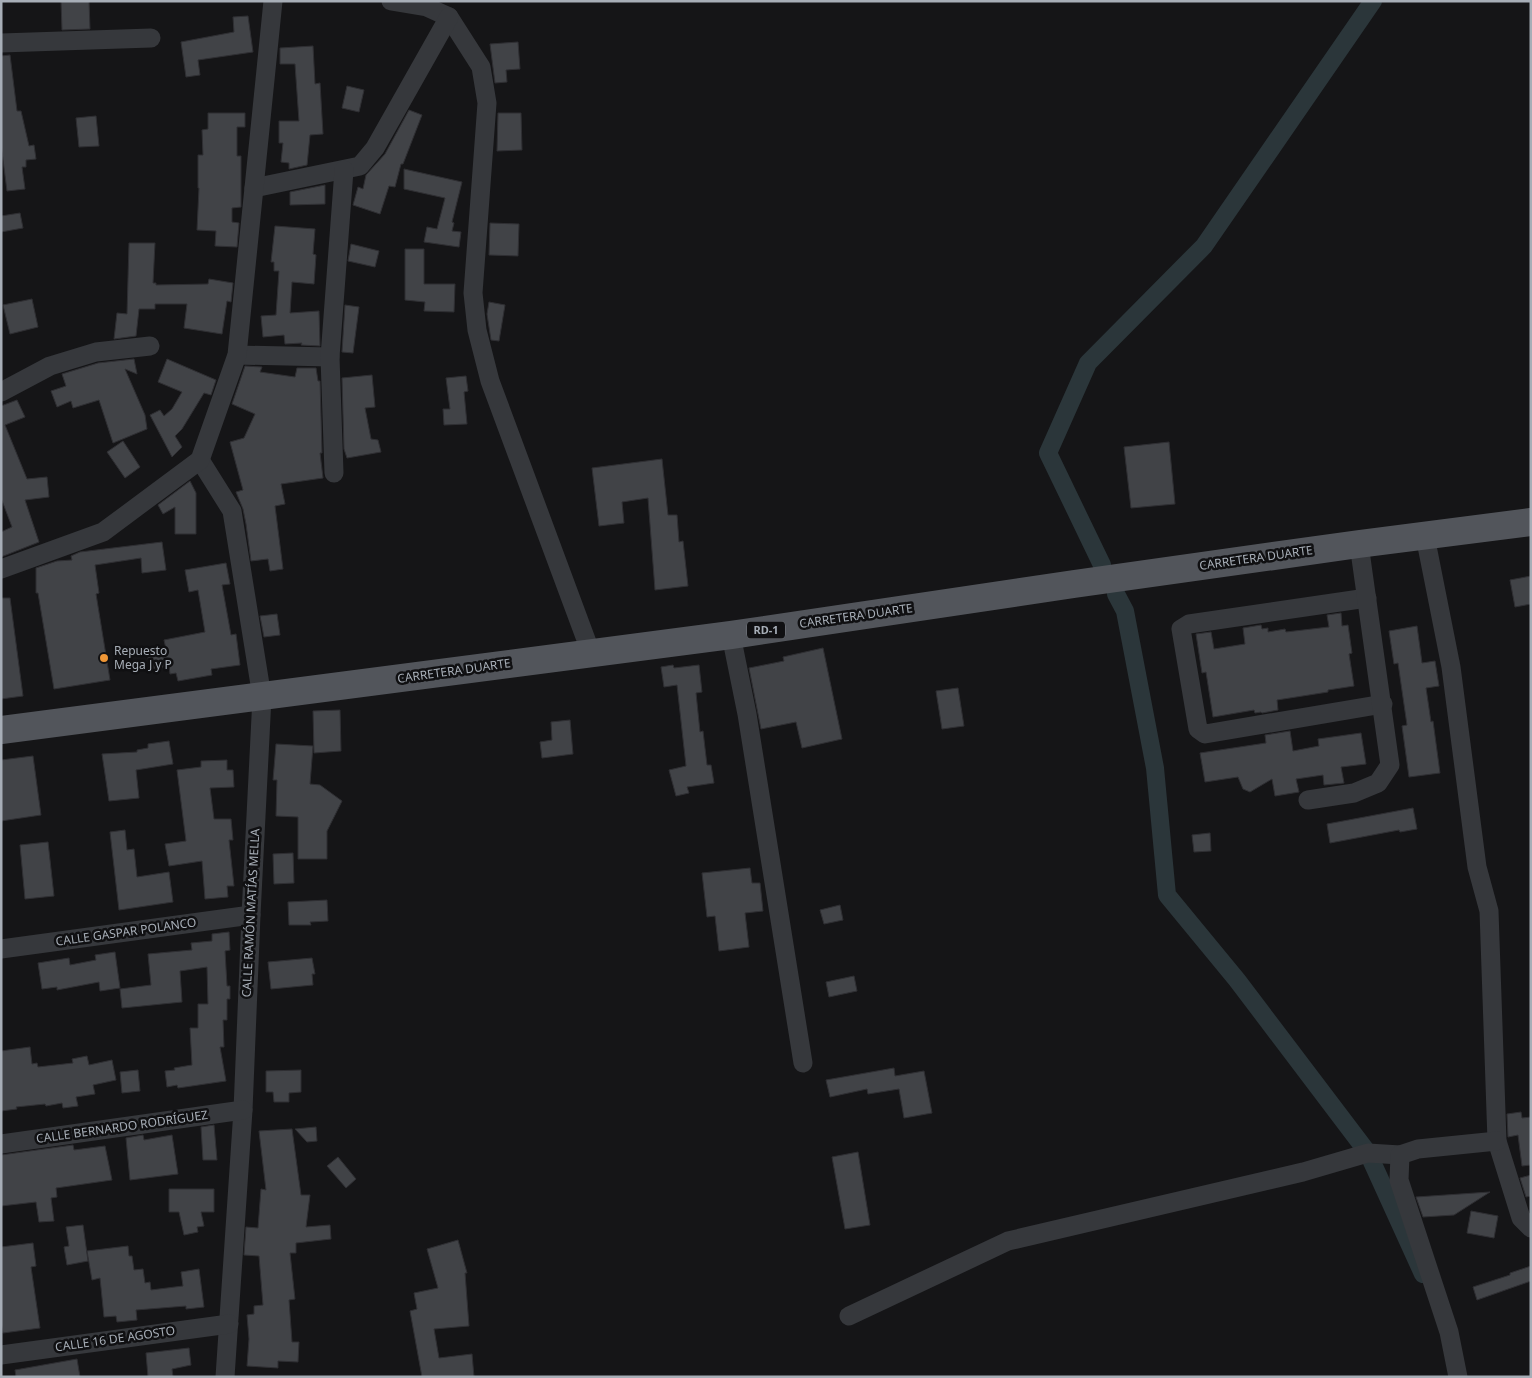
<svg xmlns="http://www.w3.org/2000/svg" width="1532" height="1378" font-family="'Noto Sans',sans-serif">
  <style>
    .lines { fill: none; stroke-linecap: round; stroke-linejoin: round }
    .canal { stroke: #2b363a; stroke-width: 18 }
    .building { fill: #414347; stroke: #2f2f33 }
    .minor { stroke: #36383c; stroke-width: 19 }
    .primary { stroke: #52555b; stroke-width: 28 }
    .poi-dot { fill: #ee9636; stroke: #101012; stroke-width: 2 }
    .labels { text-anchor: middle; stroke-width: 5; stroke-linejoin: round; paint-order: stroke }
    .shield { fill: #101012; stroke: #7a7f86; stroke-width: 1 }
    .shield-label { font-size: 11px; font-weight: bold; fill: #a7aeb7 }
    .street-label { font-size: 12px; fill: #a7aeb7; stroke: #101012 }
    .poi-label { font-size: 12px; fill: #a7aeb7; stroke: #101012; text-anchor: start }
  </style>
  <rect width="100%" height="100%" fill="#151517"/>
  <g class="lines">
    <g class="canal">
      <path d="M 1102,565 L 1048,453 L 1088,363 L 1204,246 L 1373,1"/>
      <path d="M 1116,594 L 1125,611 L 1155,768 L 1167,895 L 1237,980 L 1368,1153 L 1423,1274"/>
    </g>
  </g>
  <g class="building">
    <path d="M 61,1 L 89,1 L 90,29 L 62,30 Z"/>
    <path d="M 248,16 L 253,52 L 198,60 L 200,75 L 186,77 L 181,42 L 234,32 L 233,17 Z"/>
    <path d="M 518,42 L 520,69 L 506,70 L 507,82 L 495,83 L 490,44 Z"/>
    <path d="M 313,46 L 315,84 L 320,83 L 323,134 L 310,135 L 307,165 L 289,169 L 289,163 L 281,162 L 283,143 L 279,143 L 279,121 L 299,121 L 295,64 L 280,64 L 280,48 Z"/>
    <path d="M 10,55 L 17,111 L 21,111 L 29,146 L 34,145 L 36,159 L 26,160 L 26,167 L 22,167 L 25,189 L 7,191 L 1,144 L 1,56 Z"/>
    <path d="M 347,86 L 364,90 L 359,112 L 342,108 Z"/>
    <path d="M 409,110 L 422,115 L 403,164 L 401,164 L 395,187 L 389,186 L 380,214 L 353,205 L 358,187 L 363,189 L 366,175 L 385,154 Z"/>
    <path d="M 208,113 L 245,113 L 245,127 L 237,127 L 237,156 L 241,156 L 241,207 L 232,208 L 232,222 L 239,223 L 237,247 L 215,246 L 216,231 L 197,230 L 199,188 L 198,188 L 198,155 L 203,155 L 202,130 L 208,129 Z"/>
    <path d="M 498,113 L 521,113 L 522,150 L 497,151 Z"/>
    <path d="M 96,116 L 99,146 L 79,147 L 76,118 Z"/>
    <path d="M 404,169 L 462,182 L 452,222 L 454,223 L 452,231 L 461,232 L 459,247 L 424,242 L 427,227 L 437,229 L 445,198 L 404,189 Z"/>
    <path d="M 325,185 L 325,204 L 290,205 L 290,192 Z"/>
    <path d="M 20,213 L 23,228 L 1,232 L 1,216 Z"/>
    <path d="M 490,223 L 519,224 L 518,256 L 489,255 Z"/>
    <path d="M 275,226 L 315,229 L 313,254 L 316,255 L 314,284 L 292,282 L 290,313 L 319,311 L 320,346 L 301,345 L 302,343 L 285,344 L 284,335 L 263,337 L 261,316 L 276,315 L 279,271 L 274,271 L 274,262 L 271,262 Z"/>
    <path d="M 129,243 L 155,243 L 153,283 L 156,283 L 156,285 L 208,284 L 209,279 L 233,283 L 231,302 L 227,301 L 222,334 L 184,328 L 187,304 L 155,304 L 155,309 L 139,309 L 136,336 L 114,339 L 117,313 L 127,314 Z"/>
    <path d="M 351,244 L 379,251 L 375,267 L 348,261 Z"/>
    <path d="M 405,249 L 424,249 L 424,284 L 455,284 L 454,312 L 424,311 L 425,302 L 405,300 Z"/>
    <path d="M 32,299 L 38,327 L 10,334 L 3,305 Z"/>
    <path d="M 489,302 L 505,305 L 499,341 L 491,340 L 487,314 Z"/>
    <path d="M 345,305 L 359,307 L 353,353 L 342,352 Z"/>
    <path d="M 134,359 L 137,374 L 125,369 L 145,415 L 147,429 L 113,443 L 99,400 L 73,408 L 71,401 L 57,407 L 51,391 L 66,386 L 62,374 L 98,363 Z"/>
    <path d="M 167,359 L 216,380 L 211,395 L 204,393 L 182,429 L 175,436 L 182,447 L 172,457 L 150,415 L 160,410 L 164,416 L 172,409 L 182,392 L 158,382 Z"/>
    <path d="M 245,366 L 262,367 L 260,372 L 295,377 L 297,368 L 316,368 L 318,381 L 320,381 L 322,453 L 320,453 L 323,478 L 281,484 L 285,504 L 275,506 L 283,569 L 270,571 L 268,559 L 251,561 L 246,524 L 243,509 L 236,492 L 243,490 L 230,442 L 244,438 L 255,414 L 232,404 Z"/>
    <path d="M 372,375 L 375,407 L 365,408 L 371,439 L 378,440 L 381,452 L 347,458 L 344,449 L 342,378 Z"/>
    <path d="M 466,376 L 468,391 L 464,392 L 467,424 L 444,425 L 443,409 L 450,409 L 446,378 Z"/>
    <path d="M 17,400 L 25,417 L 5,425 L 27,479 L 47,477 L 49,497 L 25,500 L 39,542 L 1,557 L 1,532 L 12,527 L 1,498 L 1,406 Z"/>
    <path d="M 123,441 L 140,467 L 125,478 L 107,452 Z"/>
    <path d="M 1169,442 L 1175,504 L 1131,508 L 1124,447 Z"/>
    <path d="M 662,459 L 668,515 L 677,515 L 679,542 L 683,541 L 688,586 L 655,590 L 648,498 L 622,502 L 624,523 L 599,526 L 592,468 Z"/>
    <path d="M 190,481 L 196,493 L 196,534 L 175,534 L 175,507 L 163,514 L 158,505 Z"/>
    <path d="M 162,542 L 166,570 L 142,573 L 141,558 L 95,565 L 99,593 L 96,594 L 110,680 L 54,689 L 38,593 L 36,593 L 36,568 L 57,561 L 72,560 L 71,556 L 80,552 Z"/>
    <path d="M 226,563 L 230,584 L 222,585 L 231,635 L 236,634 L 240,665 L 211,669 L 212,675 L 178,681 L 176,673 L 170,674 L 169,666 L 150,669 L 147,652 L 166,649 L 164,640 L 205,632 L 198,590 L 189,592 L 185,570 Z"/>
    <path d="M 1531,576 L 1531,604 L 1515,607 L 1510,580 Z"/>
    <path d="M 1,598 L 10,598 L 23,696 L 1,699 Z"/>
    <path d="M 1341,613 L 1342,626 L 1348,625 L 1352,653 L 1349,654 L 1354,686 L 1328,690 L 1328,692 L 1277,700 L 1278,710 L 1262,713 L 1261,712 L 1255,713 L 1254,710 L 1213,717 L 1206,672 L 1202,673 L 1196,634 L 1211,632 L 1214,649 L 1245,644 L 1243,628 L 1261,625 L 1262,629 L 1268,628 L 1268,632 L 1285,629 L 1286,632 L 1329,627 L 1327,615 Z"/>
    <path d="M 277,614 L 280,635 L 264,637 L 260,616 Z"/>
    <path d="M 1417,626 L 1422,663 L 1435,661 L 1439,686 L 1426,688 L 1431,722 L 1433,721 L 1440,773 L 1409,777 L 1402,726 L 1407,725 L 1398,663 L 1394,664 L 1389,631 Z"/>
    <path d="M 823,648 L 842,739 L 802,748 L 796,722 L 761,729 L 749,668 L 784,661 L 783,657 Z"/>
    <path d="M 673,665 L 674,668 L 699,665 L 702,692 L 696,693 L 700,732 L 703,731 L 707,765 L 711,765 L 714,783 L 687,787 L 689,793 L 676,796 L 669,770 L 686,766 L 677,685 L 664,687 L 661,667 Z"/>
    <path d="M 958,688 L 964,726 L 942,729 L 936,691 Z"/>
    <path d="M 340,710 L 341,751 L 314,753 L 313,711 Z"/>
    <path d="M 570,720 L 573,754 L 542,758 L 540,742 L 552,740 L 551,722 Z"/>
    <path d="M 1290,731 L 1293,751 L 1319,746 L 1318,739 L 1361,733 L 1366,764 L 1341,767 L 1344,783 L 1324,785 L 1323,775 L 1296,779 L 1299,792 L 1275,796 L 1272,779 L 1250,792 L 1243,789 L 1238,777 L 1205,782 L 1200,753 L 1266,743 L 1265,735 Z"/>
    <path d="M 169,741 L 173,764 L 136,770 L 139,798 L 109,801 L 102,754 L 137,752 L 137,750 L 148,748 L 148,744 Z"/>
    <path d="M 276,744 L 313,746 L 310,784 L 320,785 L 342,801 L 327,831 L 327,859 L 298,859 L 298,817 L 276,816 L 277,780 L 273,780 Z"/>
    <path d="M 33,756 L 41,815 L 1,821 L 1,760 Z"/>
    <path d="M 227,760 L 227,770 L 233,770 L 234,787 L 210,788 L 214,819 L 231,819 L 233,840 L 229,840 L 234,886 L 227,886 L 228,897 L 205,899 L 202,861 L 169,866 L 165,844 L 186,841 L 177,770 L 201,767 L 201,761 Z"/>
    <path d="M 1413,808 L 1417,829 L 1400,832 L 1399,830 L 1330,843 L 1327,824 Z"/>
    <path d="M 125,830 L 127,850 L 134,849 L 137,877 L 169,872 L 173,902 L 119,910 L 110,832 Z"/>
    <path d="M 1210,833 L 1211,851 L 1194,852 L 1192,835 Z"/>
    <path d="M 48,842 L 54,896 L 25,899 L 20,845 Z"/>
    <path d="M 293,853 L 294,883 L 274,884 L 273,854 Z"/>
    <path d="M 750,868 L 752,883 L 760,883 L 763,911 L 745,913 L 749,947 L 719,951 L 715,916 L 707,917 L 702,873 Z"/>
    <path d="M 327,900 L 328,921 L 310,922 L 311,925 L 289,925 L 288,902 Z"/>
    <path d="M 840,905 L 843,920 L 824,924 L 820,910 Z"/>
    <path d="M 229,932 L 230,950 L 225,951 L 227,986 L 230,986 L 230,999 L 227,999 L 227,1020 L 223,1020 L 224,1047 L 220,1047 L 226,1081 L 178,1088 L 177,1085 L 167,1087 L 165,1071 L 175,1070 L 174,1068 L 192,1065 L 190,1028 L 198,1028 L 198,1004 L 208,1004 L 207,967 L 180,971 L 182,1002 L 122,1008 L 120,989 L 151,985 L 148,954 L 192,950 L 191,943 L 212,941 L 212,934 Z"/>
    <path d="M 115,952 L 120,988 L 100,991 L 99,982 L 57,990 L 57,987 L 42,989 L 38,963 L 69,958 L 70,965 L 96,960 L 95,955 Z"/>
    <path d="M 312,958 L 315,974 L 312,974 L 313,985 L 271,989 L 268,962 Z"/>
    <path d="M 854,976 L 857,991 L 829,997 L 826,982 Z"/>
    <path d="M 30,1047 L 32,1064 L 37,1063 L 38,1067 L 73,1063 L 72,1059 L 87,1056 L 89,1065 L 112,1060 L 116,1080 L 93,1085 L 95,1094 L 76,1097 L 78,1106 L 63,1108 L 62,1103 L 46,1106 L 45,1104 L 16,1107 L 17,1109 L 1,1111 L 1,1051 Z"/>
    <path d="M 894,1068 L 895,1076 L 924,1071 L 932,1113 L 904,1118 L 899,1089 L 868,1094 L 867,1089 L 830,1097 L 826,1080 Z"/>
    <path d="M 138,1070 L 140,1091 L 122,1093 L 120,1072 Z"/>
    <path d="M 301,1070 L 301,1092 L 289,1093 L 289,1102 L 274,1102 L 273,1092 L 266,1092 L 266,1071 Z"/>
    <path d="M 1521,1112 L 1522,1118 L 1531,1117 L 1531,1165 L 1522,1166 L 1518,1135 L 1508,1137 L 1507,1114 Z"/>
    <path d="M 214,1125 L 217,1160 L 203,1160 L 201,1127 Z"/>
    <path d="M 316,1127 L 317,1141 L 307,1142 L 295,1129 Z"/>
    <path d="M 292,1129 L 301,1195 L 310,1195 L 306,1227 L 330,1225 L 331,1239 L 296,1243 L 296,1253 L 290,1253 L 295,1299 L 289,1300 L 292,1342 L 299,1342 L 298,1362 L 278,1361 L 278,1368 L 247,1366 L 249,1339 L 247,1315 L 254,1314 L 254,1306 L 263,1305 L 259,1256 L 244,1255 L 246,1227 L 258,1228 L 261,1189 L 266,1190 L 259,1131 Z"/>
    <path d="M 143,1135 L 144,1140 L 172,1135 L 178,1174 L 130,1180 L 126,1138 Z"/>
    <path d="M 73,1145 L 74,1150 L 105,1146 L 112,1180 L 56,1188 L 57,1197 L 51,1198 L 54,1221 L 39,1222 L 36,1202 L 1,1206 L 1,1155 Z"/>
    <path d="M 858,1152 L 870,1225 L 845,1229 L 832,1157 Z"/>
    <path d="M 338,1157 L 356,1179 L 346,1188 L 327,1166 Z"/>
    <path d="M 1531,1175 L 1531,1196 L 1526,1197 L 1520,1178 Z"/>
    <path d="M 169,1189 L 214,1189 L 214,1212 L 201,1212 L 204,1226 L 197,1227 L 198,1232 L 184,1235 L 179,1212 L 169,1212 Z"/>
    <path d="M 1490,1192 L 1454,1215 L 1423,1217 L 1416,1197 Z"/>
    <path d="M 1471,1211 L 1498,1216 L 1494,1238 L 1467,1233 Z"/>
    <path d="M 83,1225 L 88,1261 L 67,1265 L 64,1247 L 69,1246 L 66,1227 Z"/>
    <path d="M 458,1240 L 467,1273 L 465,1273 L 469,1326 L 434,1329 L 439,1358 L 472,1354 L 474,1377 L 422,1377 L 410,1311 L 417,1309 L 414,1293 L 438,1288 L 427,1249 Z"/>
    <path d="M 33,1243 L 36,1266 L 31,1267 L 40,1328 L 3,1333 L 1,1322 L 1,1247 Z"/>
    <path d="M 128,1246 L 129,1256 L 132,1256 L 134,1270 L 143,1269 L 145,1283 L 150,1282 L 151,1290 L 183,1286 L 181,1272 L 199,1269 L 204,1307 L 186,1309 L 186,1306 L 136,1310 L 137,1320 L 117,1322 L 116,1316 L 104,1317 L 100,1278 L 92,1280 L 87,1251 Z"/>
    <path d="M 1531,1266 L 1531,1281 L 1477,1300 L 1473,1287 L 1510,1275 L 1510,1273 Z"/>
    <path d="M 189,1348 L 191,1365 L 172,1369 L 173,1377 L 148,1377 L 146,1353 Z"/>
    <path d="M 77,1359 L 80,1377 L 16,1377 L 15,1370 Z"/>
  </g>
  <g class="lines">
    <g class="minor">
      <path d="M 391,1 L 427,7 L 449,17 L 481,67 L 487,103 L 473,293 L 477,330 L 490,381 L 591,653"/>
      <path d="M 1,43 L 151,38"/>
      <path d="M 254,188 L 360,166 L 375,148 L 449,17"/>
      <path d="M 237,355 L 330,357"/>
      <path d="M 1,392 L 50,366 L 96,352 L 150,346"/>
      <path d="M 200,460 L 232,511 L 262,697 L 251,915 L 243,1110 L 225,1377"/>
      <path d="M 334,473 L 330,357 L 344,170"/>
      <path d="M 1425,536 L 1451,667 L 1477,867 L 1489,911 L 1497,1141 L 1521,1218 L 1531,1228"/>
      <path d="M 1,569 L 103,532 L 200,460 L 237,355 L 273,1"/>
      <path d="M 1367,598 L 1189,624 L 1181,629 L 1198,729 L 1205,734 L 1383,704"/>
      <path d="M 731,635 L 747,714 L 803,1063"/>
      <path d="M 1308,800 L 1354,793 L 1378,783 L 1390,765 L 1359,544"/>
      <path d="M 1,949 L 251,915"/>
      <path d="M 1,1144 L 243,1110"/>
      <path d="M 849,1316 L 1008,1241 L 1303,1172 L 1368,1153 L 1400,1155"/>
      <path d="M 1,1355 L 229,1324"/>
      <path d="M 1458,1377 L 1449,1332 L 1399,1180 L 1400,1155 L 1418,1149 L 1497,1141"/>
    </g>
    <path class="primary" d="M 1,730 L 731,635 L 1074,584 L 1359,544 L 1531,522"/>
  </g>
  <circle class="poi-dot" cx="104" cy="658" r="5"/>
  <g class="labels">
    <rect class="shield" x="747" y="621.5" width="38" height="17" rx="4"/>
    <g class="shield-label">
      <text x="766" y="634">RD-1</text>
    </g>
    <g class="street-label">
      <text transform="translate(1256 558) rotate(-8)" y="4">CARRETERA DUARTE</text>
      <text transform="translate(856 616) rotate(-8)" y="4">CARRETERA DUARTE</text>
      <text transform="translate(454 671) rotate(-8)" y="4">CARRETERA DUARTE</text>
      <text transform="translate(251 913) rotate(-87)" y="4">CALLE RAMÓN MATÍAS MELLA</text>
      <text transform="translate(126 932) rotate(-8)" y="4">CALLE GASPAR POLANCO</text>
      <text transform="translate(122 1127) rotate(-8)" y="4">CALLE BERNARDO RODRÍGUEZ</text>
      <text transform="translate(115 1339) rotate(-8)" y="4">CALLE 16 DE AGOSTO</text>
    </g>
    <g class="poi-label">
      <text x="114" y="655">Repuesto<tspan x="114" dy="14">Mega J y P</tspan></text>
    </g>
  </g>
  <rect width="1532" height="1378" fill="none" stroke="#a7aeb7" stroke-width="5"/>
</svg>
